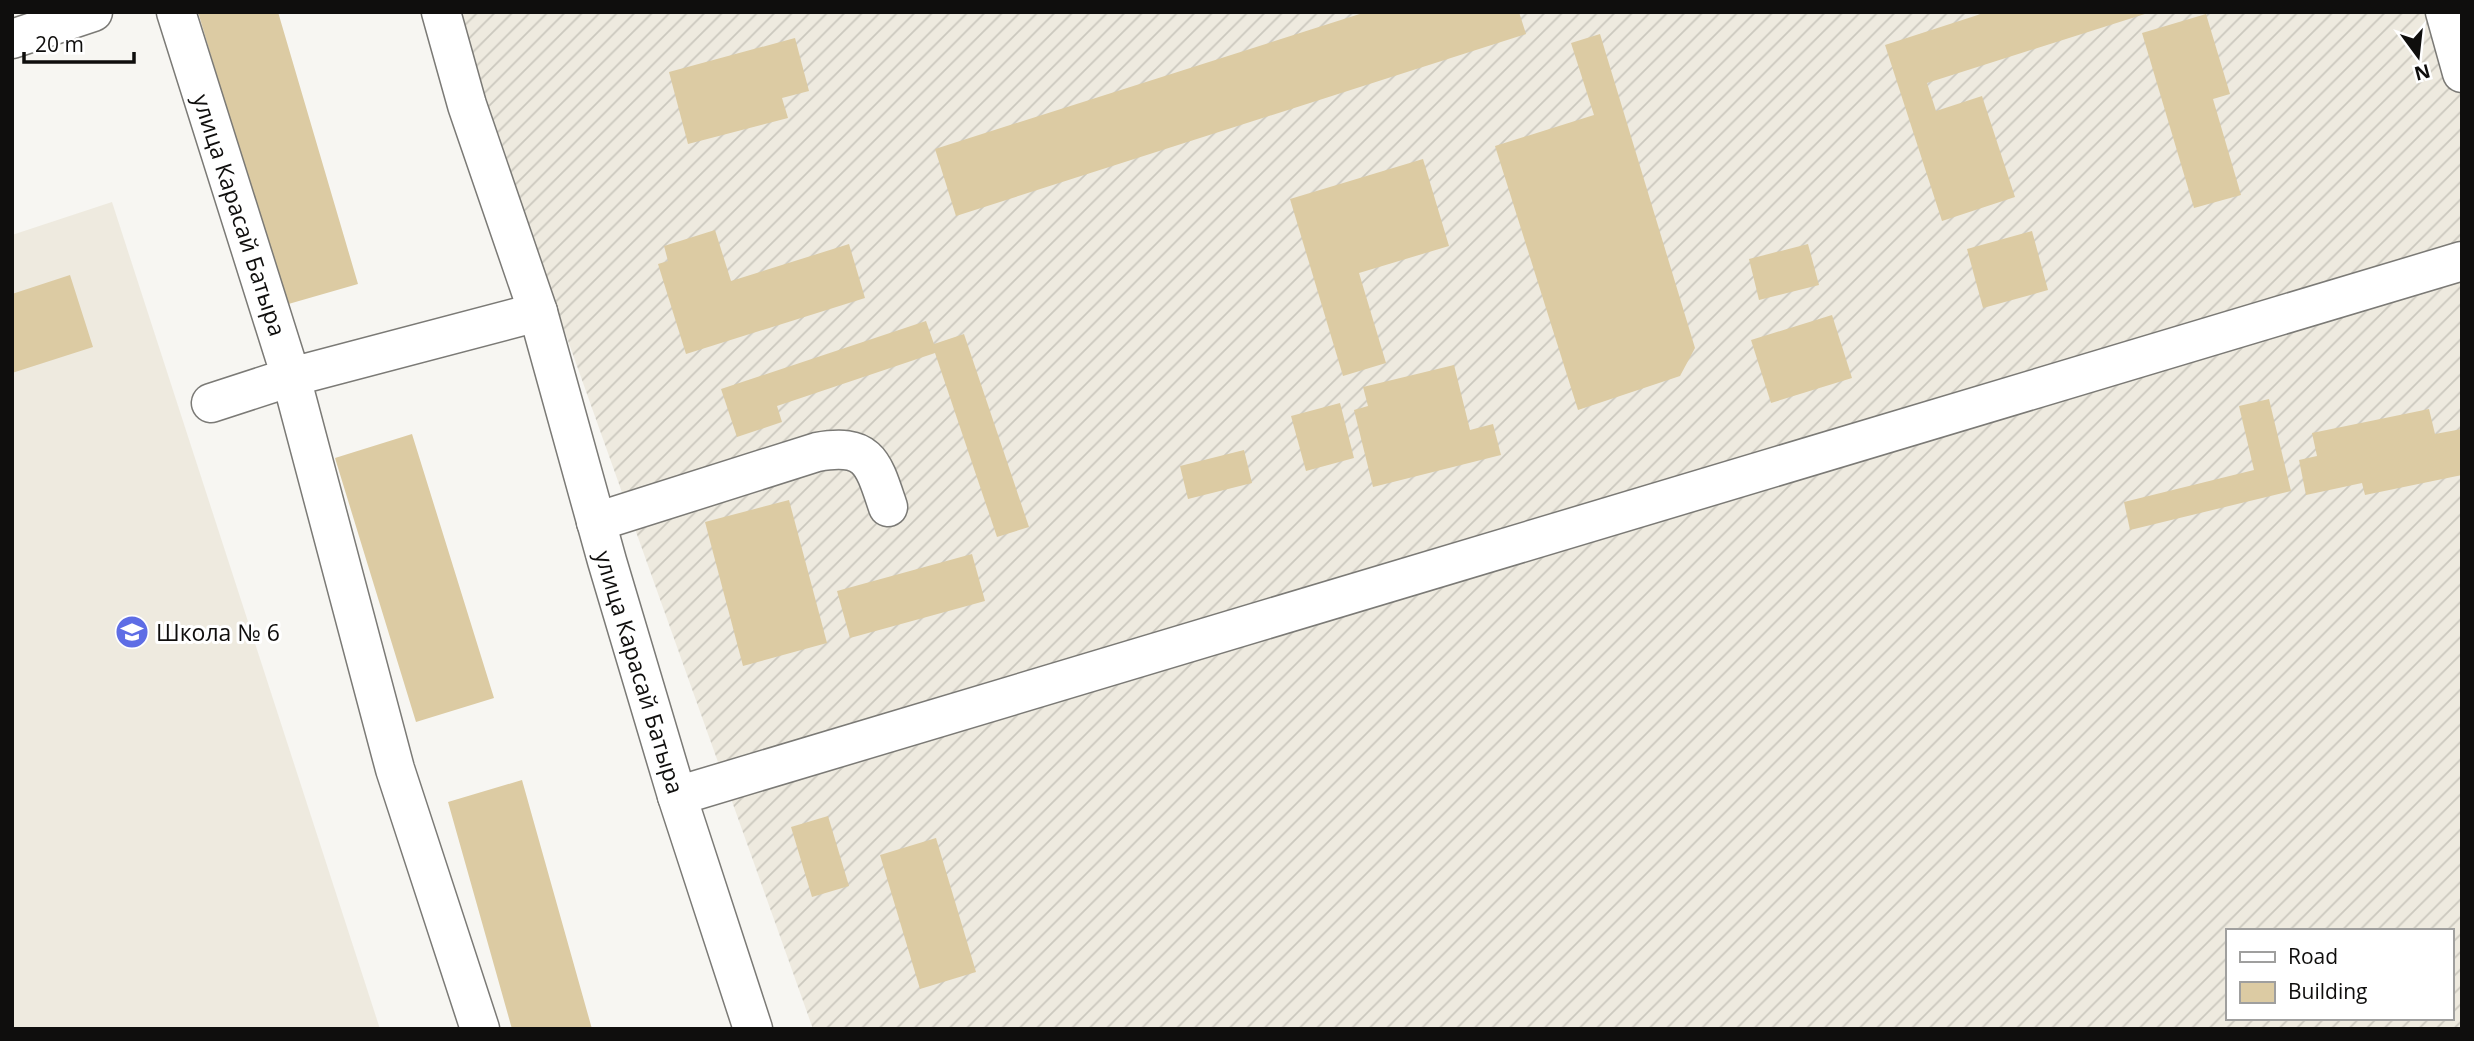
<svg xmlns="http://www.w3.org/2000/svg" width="2474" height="1041" font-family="'Open Sans',sans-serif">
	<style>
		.built { fill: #eeeadf }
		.industrial { fill: url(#industrial-furrows); fill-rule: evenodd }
		.building { fill: #dccba3 }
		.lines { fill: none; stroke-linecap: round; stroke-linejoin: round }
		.minor-casing { stroke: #7b7a76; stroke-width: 41 }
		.major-casing { stroke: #7b7a76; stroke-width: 41 }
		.minor { stroke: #fff; stroke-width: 38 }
		.major { stroke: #fff; stroke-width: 38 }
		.labels { text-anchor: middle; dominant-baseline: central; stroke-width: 6; stroke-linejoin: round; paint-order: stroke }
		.street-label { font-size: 23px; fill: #0f0e0d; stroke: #fff }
		.poi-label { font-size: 23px; fill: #0f0e0d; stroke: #fff; text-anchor: start }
	</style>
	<defs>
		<pattern id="industrial-furrows" width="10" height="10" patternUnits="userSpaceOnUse" patternTransform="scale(1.75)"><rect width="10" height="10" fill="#eeeadf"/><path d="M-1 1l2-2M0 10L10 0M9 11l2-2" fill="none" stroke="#cbc8be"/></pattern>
	</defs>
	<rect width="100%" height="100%" fill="#f7f6f2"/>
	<!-- built -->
	<path class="built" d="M 112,202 L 380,1029 L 12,1029 L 12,235 Z"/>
	<!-- industrial -->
	<path class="industrial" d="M 451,12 L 2462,12 L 2462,1029 L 813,1029 ZM 2227,931 L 2451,931 L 2451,1018 L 2227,1018 Z"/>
	<!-- building -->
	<path class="building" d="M 198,12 L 278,12 L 358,284 L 285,305 Z
		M 1366,12 L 1519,12 L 1526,34 L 956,216 L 935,149 Z
		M 1987,12 L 2148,13 L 1927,83 L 1936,111 L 1982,96 L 2015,197 L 1942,221 L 1885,45 Z
		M 2206,14 L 2230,94 L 2213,99 L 2241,195 L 2194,208 L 2142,33 Z
		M 1600,34 L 1695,348 L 1680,376 L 1578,410 L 1495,146 L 1594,115 L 1571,43 Z
		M 795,38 L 809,91 L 782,98 L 788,118 L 688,144 L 669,72 Z
		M 1423,159 L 1449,246 L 1359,273 L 1386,363 L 1343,376 L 1290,199 Z
		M 715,230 L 731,281 L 849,244 L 865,298 L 686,354 L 658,264 L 668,261 L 664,246 Z
		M 2032,231 L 2048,290 L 1983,308 L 1967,249 Z
		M 1808,244 L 1819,285 L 1759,300 L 1749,259 Z
		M 70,275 L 93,347 L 12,373 L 12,294 Z
		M 1832,315 L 1852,378 L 1771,403 L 1751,340 Z
		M 926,321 L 934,344 L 964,334 L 1029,527 L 997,537 L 935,353 L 777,406 L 782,422 L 737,437 L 721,389 Z
		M 1454,365 L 1470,430 L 1493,424 L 1501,455 L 1373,487 L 1354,410 L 1368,406 L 1363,387 Z
		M 2269,399 L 2291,491 L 2130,530 L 2124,502 L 2254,470 L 2239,406 Z
		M 1340,403 L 1354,458 L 1306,471 L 1291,416 Z
		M 2429,409 L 2435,434 L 2462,429 L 2462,475 L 2365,495 L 2362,483 L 2306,495 L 2299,460 L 2317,456 L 2312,433 Z
		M 412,434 L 494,698 L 416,722 L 335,458 Z
		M 1244,450 L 1252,483 L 1188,499 L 1180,466 Z
		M 789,500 L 827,643 L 743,666 L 705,522 Z
		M 972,554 L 985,601 L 850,638 L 837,591 Z
		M 522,780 L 592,1029 L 512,1029 L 448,802 Z
		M 828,816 L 849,886 L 812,897 L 791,827 Z
		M 936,838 L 976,972 L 920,989 L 880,855 Z"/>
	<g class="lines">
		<defs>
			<path id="minor" d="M 176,12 L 291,377 L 395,769 L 480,1029
				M 2445,12 L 2462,73
				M 12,39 L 93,12
				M 211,403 L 291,377 L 538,312
				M 596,522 L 817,452 C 869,443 873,462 888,507
				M 677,796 L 2462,261"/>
			<path id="major" d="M 441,12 L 467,105 L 538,312 L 607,561 L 677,796 L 753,1029"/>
		</defs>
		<!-- minor casing -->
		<use href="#minor" class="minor-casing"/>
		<!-- major casing -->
		<use href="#major" class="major-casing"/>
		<!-- minor -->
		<use href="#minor" class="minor"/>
		<!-- major -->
		<use href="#major" class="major"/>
	</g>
	<!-- icons -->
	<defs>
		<symbol id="school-disc" viewBox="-11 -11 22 22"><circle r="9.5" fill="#5e6de5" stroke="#fff"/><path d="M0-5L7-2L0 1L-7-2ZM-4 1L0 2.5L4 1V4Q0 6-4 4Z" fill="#fff"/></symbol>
	</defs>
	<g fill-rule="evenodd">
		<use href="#school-disc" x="113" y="613" width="38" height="38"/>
	</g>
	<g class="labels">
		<!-- street labels -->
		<g class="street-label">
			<text transform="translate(240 215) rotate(72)">улица Карасай Батыра</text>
			<text transform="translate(640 672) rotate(73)">улица Карасай Батыра</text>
		</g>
		<!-- poi labels -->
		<g class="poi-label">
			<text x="156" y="632">Школа № 6</text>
		</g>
	</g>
	<!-- border -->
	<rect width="2474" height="1041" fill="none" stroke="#0f0e0d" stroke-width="28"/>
	<!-- legend -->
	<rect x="2226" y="929" width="228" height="91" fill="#ffffff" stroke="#9f9f9e" stroke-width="2"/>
	<rect x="2240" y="952" width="35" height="10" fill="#ffffff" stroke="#9f9f9e" stroke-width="2"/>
	<text x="2288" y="964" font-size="21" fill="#0f0e0d">Road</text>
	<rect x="2240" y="982" width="35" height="21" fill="#dccba3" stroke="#9f9f9e" stroke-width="2"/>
	<text x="2288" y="999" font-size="21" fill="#0f0e0d">Building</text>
	<!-- north arrow -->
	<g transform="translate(2418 56) rotate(165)" stroke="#ffffff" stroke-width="5" paint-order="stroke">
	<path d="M0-5L12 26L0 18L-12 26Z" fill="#0f0e0d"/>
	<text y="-10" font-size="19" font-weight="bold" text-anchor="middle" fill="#0f0e0d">N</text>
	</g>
	<!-- scale -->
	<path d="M24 52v10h110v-10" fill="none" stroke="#0f0e0d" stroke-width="3.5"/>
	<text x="35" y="52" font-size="21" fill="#0f0e0d" stroke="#ffffff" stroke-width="5" paint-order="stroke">20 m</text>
</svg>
